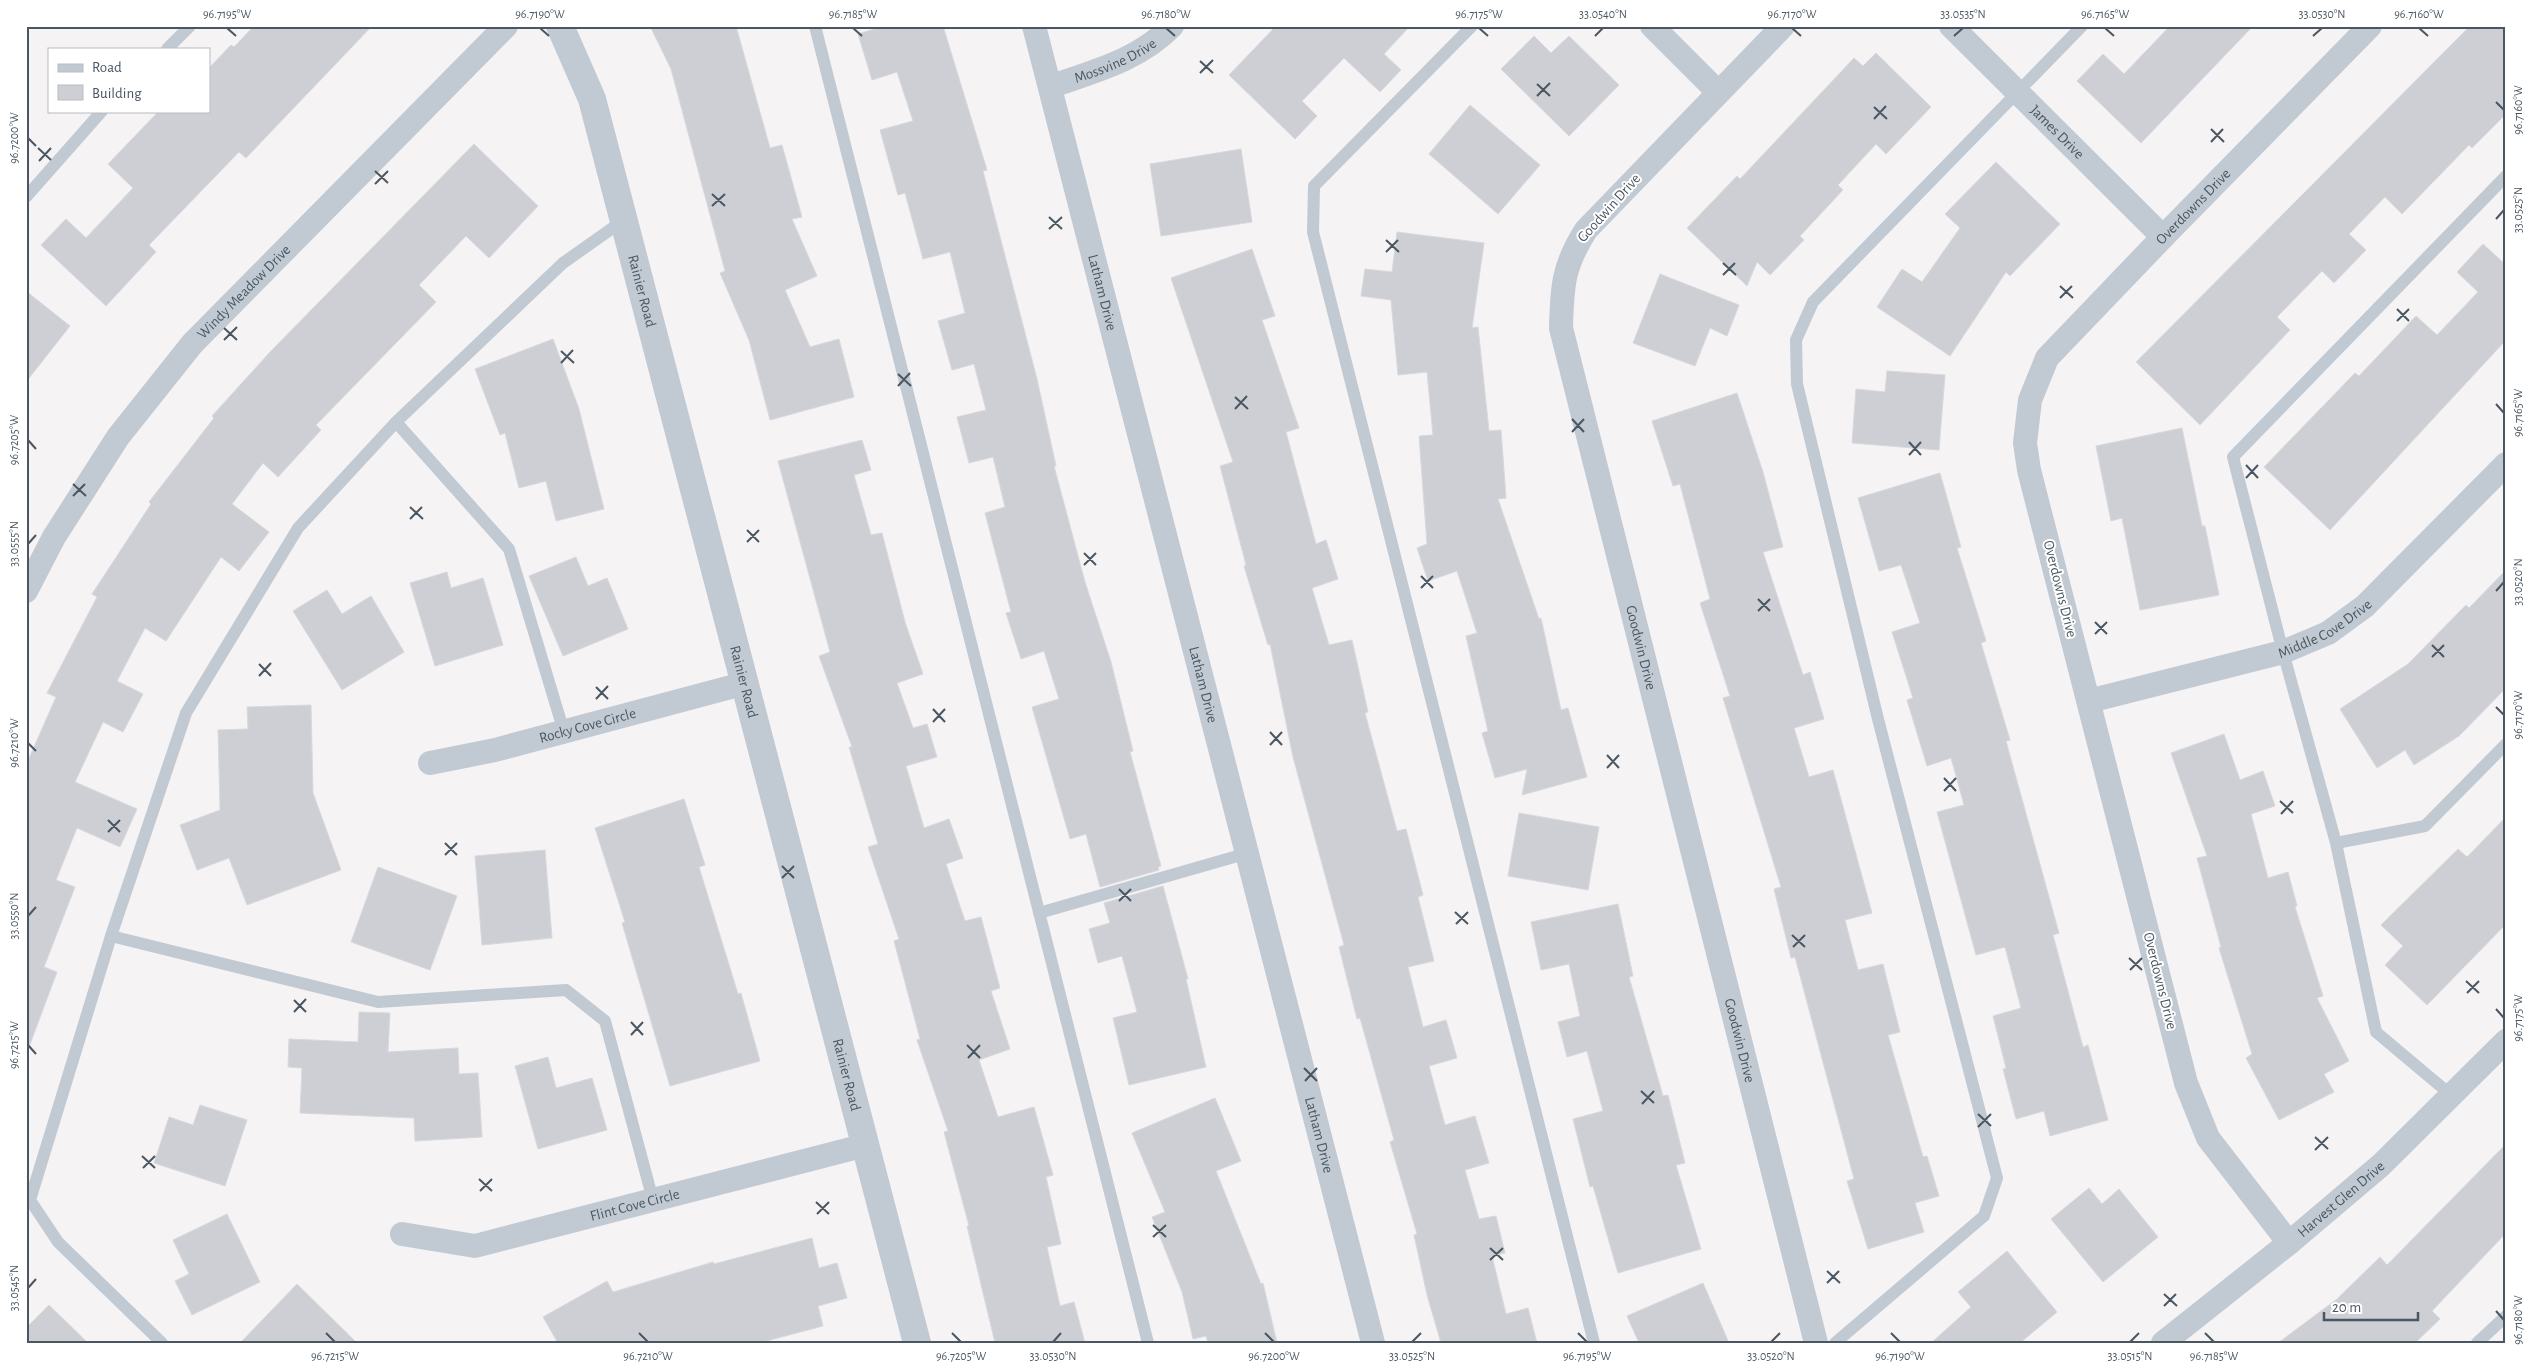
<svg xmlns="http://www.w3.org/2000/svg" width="2532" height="1369" font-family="'Alegreya Sans',sans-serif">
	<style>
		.building { fill: #cdcfd5; stroke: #d7d9de }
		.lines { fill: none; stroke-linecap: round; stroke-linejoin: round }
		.service { stroke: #c1cad2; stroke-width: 12 }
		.minor { stroke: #c1cad2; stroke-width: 24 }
		.tertiary { stroke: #c1cad2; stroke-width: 28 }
		.ticks { fill: none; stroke: #4a5661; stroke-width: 2 }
		.labels { text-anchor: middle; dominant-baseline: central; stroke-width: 4; stroke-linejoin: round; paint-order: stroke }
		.street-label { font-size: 15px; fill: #4a5661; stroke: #fff }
		.neatline { fill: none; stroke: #4a5661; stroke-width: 2 }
		.ticks-label { font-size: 12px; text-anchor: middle; fill: #4a5661 }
	</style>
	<rect width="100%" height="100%" fill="#f5f3f3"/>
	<!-- building -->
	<path class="building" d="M 254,26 L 372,26 L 246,158 L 239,152 L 149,245 L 156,252 L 106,306 L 41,245 L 66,219 L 86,238 L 133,188 L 108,164 L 159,111 L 209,111 L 209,68 L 231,45 L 234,47 Z
		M 650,26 L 736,26 L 770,148 L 782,145 L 802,217 L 792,219 L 817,276 L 785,290 L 810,347 L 839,339 L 854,397 L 770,420 L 749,340 L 720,273 L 725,271 L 671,69 Z
		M 884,26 L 943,26 L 987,170 L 983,171 L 1037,379 L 1056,466 L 1054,466 L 1085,582 L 1111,662 L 1133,751 L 1130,752 L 1161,866 L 1158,867 L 1159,870 L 1100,887 L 1086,834 L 1070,839 L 1032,707 L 1059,699 L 1044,651 L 1021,659 L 1006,613 L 1011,612 L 985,513 L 1005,507 L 993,457 L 969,463 L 957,417 L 986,410 L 974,364 L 952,370 L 938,321 L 965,313 L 950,252 L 923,259 L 905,193 L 898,195 L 880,130 L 913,121 L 897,72 L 872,80 L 858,34 Z
		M 1276,26 L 1410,26 L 1384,54 L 1401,70 L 1380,92 L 1344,58 L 1302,101 L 1317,116 L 1295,139 L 1229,75 Z
		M 2170,26 L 2253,26 L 2141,143 L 2077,81 L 2103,54 L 2124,74 Z
		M 2470,26 L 2506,26 L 2506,114 L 2472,148 L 2469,145 L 2402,214 L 2385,197 L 2349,234 L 2366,250 L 2334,283 L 2322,271 L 2277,317 L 2290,330 L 2200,425 L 2136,362 Z
		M 1534,36 L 1551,53 L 1569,36 L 1619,85 L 1569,136 L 1501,69 Z
		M 1876,53 L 1931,107 L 1886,154 L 1876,144 L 1838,185 L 1843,190 L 1800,236 L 1804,240 L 1770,275 L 1757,262 L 1747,286 L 1687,228 L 1737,176 L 1740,179 L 1854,58 L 1863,66 Z
		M 1470,105 L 1540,165 L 1498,214 L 1429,154 Z
		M 474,144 L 538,206 L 489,258 L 466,236 L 419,285 L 436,302 L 316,425 L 321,430 L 278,477 L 263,463 L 232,504 L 269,532 L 239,571 L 221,557 L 166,641 L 145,628 L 117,681 L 143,694 L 123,732 L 103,722 L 75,782 L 137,809 L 120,847 L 77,828 L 56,880 L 75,887 L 44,967 L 57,972 L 29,1047 L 26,1047 L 26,765 L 56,697 L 47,693 L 97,597 L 92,594 L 151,504 L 149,502 L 214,418 L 212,416 L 270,352 Z
		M 1241,149 L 1252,222 L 1161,236 L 1150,164 Z
		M 1996,162 L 2060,224 L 2010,276 L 2006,272 L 1950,356 L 1877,307 L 1902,269 L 1922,282 L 1960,228 L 1945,214 Z
		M 1397,232 L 1484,243 L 1472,328 L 1478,327 L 1489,431 L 1501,430 L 1506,498 L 1498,499 L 1539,619 L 1541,618 L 1561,710 L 1568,708 L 1587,777 L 1522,795 L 1527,769 L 1495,778 L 1482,733 L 1488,731 L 1466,636 L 1477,633 L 1457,571 L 1428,581 L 1417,548 L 1427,544 L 1419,436 L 1433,435 L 1427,372 L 1398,375 L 1391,300 L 1361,296 L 1365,269 L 1392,272 Z
		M 2483,244 L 2506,265 L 2506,340 L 2330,530 L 2264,467 L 2355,373 L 2359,376 L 2416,316 L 2437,335 L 2478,292 L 2457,272 Z
		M 1252,249 L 1275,316 L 1262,320 L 1299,428 L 1286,432 L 1316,544 L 1326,540 L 1338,579 L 1312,588 L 1329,645 L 1352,640 L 1368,712 L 1365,713 L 1397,831 L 1406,829 L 1423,895 L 1418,897 L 1434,961 L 1408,967 L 1423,1027 L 1446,1020 L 1457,1058 L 1429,1066 L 1445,1125 L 1475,1116 L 1489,1163 L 1465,1170 L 1479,1219 L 1496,1216 L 1505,1253 L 1492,1256 L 1506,1314 L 1528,1308 L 1537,1343 L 1441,1343 L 1427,1295 L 1414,1235 L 1417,1234 L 1390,1142 L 1394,1140 L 1360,1018 L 1357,1019 L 1339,947 L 1344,945 L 1293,757 L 1270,644 L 1268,645 L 1244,566 L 1246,565 L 1220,466 L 1233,462 L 1171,278 Z
		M 1660,274 L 1739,305 L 1727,336 L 1710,328 L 1695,366 L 1633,343 Z
		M 26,291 L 70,326 L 26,382 Z
		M 553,339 L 579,409 L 604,509 L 556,521 L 546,481 L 519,488 L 505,433 L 500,435 L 475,369 Z
		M 1887,371 L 1945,375 L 1939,450 L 1852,443 L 1856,389 L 1885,392 Z
		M 1737,393 L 1763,472 L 1783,547 L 1763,552 L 1803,675 L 1810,672 L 1824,719 L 1794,728 L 1809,777 L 1833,770 L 1872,913 L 1845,920 L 1858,970 L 1883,964 L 1900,1032 L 1888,1035 L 1923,1157 L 1927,1156 L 1939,1196 L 1915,1203 L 1924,1232 L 1868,1249 L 1847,1181 L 1854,1179 L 1795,957 L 1791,958 L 1774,889 L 1781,887 L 1723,698 L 1730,696 L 1700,603 L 1710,599 L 1680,484 L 1673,486 L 1652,421 Z
		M 2182,428 L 2202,526 L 2205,526 L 2219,595 L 2140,610 L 2122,518 L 2111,521 L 2096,446 Z
		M 862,440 L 871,470 L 854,475 L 871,535 L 882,533 L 905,622 L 923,674 L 897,683 L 913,728 L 927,724 L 937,757 L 906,766 L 924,828 L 949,819 L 963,858 L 946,864 L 965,921 L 981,917 L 1000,988 L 991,991 L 1010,1049 L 979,1060 L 998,1117 L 1034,1107 L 1053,1175 L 1046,1177 L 1061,1244 L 1047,1247 L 1060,1306 L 1074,1302 L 1085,1343 L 995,1343 L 967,1226 L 969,1226 L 944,1132 L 948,1131 L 917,1040 L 920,1039 L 894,941 L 899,939 L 868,847 L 878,844 L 849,747 L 852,747 L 819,656 L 830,652 L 778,461 Z
		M 1940,473 L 1961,547 L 1957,548 L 1986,641 L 1981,643 L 2010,740 L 2006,741 L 2059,933 L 2053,935 L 2083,1047 L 2088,1045 L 2108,1120 L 2050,1136 L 2044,1111 L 2016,1119 L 2003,1069 L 2006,1068 L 1993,1016 L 2021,1008 L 2005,947 L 1976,955 L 1937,812 L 1964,805 L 1951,758 L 1927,766 L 1907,700 L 1913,698 L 1892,632 L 1920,623 L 1901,565 L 1879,571 L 1858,498 Z
		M 576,557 L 588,586 L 607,578 L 628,629 L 563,656 L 529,576 Z
		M 2506,570 L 2506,688 L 2459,736 L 2414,765 L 2405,750 L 2377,768 L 2340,709 L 2408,664 L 2466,605 L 2469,608 Z
		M 447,572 L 451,588 L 483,578 L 503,645 L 435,666 L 410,583 Z
		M 327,590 L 342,614 L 371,596 L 404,652 L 342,690 L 293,611 Z
		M 311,705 L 313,793 L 341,870 L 247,905 L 229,858 L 197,870 L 180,825 L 220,810 L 218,730 L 248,729 L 247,707 Z
		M 2224,734 L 2240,780 L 2263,771 L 2275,806 L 2251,814 L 2268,878 L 2288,872 L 2297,906 L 2295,907 L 2323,996 L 2317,998 L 2349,1061 L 2324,1074 L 2334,1092 L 2279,1120 L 2246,1058 L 2252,1054 L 2219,948 L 2221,947 L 2197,858 L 2207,856 L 2171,753 Z
		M 684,799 L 705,865 L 699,867 L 738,994 L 741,993 L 760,1061 L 670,1086 L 622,923 L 625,922 L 595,828 Z
		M 1519,813 L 1599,827 L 1588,890 L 1508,876 Z
		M 2506,817 L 2506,924 L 2427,1005 L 2385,965 L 2403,946 L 2381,925 L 2458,849 L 2467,857 Z
		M 545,850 L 552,938 L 482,945 L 475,856 Z
		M 378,867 L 457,896 L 430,970 L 351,942 Z
		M 1163,886 L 1188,979 L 1186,979 L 1206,1067 L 1129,1085 L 1113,1018 L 1137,1012 L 1122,956 L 1098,963 L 1089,929 L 1110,923 L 1104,903 Z
		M 1618,904 L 1633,976 L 1629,977 L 1663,1096 L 1668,1095 L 1685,1163 L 1676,1165 L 1701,1249 L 1618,1273 L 1593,1186 L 1590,1187 L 1573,1119 L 1603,1111 L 1587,1051 L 1567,1057 L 1558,1022 L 1580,1016 L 1569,964 L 1541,970 L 1531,922 Z
		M 359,1012 L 390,1013 L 388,1052 L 458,1048 L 459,1074 L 478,1073 L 482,1137 L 415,1141 L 414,1118 L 300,1113 L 302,1068 L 288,1067 L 289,1039 L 358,1042 Z
		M 548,1057 L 556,1088 L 592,1078 L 607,1130 L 538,1149 L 515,1066 Z
		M 1215,1098 L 1241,1161 L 1216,1171 L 1261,1284 L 1263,1283 L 1277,1343 L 1208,1343 L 1206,1336 L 1193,1339 L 1182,1292 L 1152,1217 L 1165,1212 L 1132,1133 Z
		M 200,1105 L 247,1120 L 225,1186 L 154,1163 L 169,1117 L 193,1125 Z
		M 2506,1144 L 2506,1233 L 2432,1311 L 2440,1319 L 2415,1343 L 2278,1343 L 2337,1299 L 2380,1257 L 2387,1265 Z
		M 2089,1188 L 2102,1204 L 2119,1189 L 2158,1237 L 2103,1282 L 2051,1219 Z
		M 227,1214 L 260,1282 L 192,1315 L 175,1281 L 189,1274 L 173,1240 Z
		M 812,1238 L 819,1268 L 837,1263 L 847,1298 L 818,1306 L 823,1326 L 759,1343 L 558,1343 L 543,1317 L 607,1281 L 613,1292 L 713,1262 L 714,1264 Z
		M 2007,1251 L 2057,1312 L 2020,1343 L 1931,1343 L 1971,1307 L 1958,1292 Z
		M 1703,1283 L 1729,1343 L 1639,1343 L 1627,1316 Z
		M 297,1284 L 357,1343 L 240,1343 Z
		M 49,1305 L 88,1343 L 26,1343 L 26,1328 Z"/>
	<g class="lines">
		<!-- service -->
		<path class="service" d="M 815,26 L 1148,1343
			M 1472,26 L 1314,186 L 1313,232 L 1594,1343
			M 167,49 L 190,26
			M 26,197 L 102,111
			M 396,422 L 509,549 L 564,732
			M 2336,843 L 2425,826 L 2506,744
			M 1039,913 L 1248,853
			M 111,936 L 378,1002 L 566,990 L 605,1021 L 653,1200
			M 2451,1095 L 2376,1032 L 2336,843 L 2283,652 L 2233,457 L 2506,176
			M 162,1343 L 58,1242 L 30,1200 L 111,936 L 186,713 L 298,528 L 396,422 L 563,263 L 624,220
			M 1835,1343 L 1984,1216 L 1997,1178 L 1878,719 L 1797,384 L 1796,340 L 1813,302 L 2082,26
			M 2477,1343 L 2506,1316"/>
		<!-- minor -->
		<g class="minor">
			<path id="s1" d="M 1034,26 L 1373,1343"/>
			<path d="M 1652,26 L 1718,92"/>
			<path id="s2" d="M 1783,26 L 1586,230 C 1563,266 1562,286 1561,328 L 1816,1343"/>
			<path id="s3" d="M 1951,26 L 2163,237"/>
			<path id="s4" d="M 1052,86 C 1095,71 1139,60 1172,26"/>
			<path id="s5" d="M 26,591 L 54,537 L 118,437 L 192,344 L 506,26"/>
			<path id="s6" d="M 2089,701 L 2283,652 L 2328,633 L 2365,606 L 2506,464"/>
			<path id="s7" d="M 430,763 L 495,750 L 746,683"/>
			<path id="s8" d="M 402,1234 L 475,1246 L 866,1145"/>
			<path id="s9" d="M 2289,1243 L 2208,1138 L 2186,1083 L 2029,470 L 2025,443 L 2030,400 L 2047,358 L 2163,237 L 2370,26"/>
			<path id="s10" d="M 2163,1343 L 2289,1243 L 2381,1165 L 2506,1041"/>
		</g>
		<!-- tertiary -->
		<path class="tertiary" id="s11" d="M 560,26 L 592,99 L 917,1343"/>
	</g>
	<!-- ticks -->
	<path class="ticks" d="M 227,28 L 236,36M 540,28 L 549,36M 853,28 L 862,36M 1166,28 L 1175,36M 1479,28 L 1488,36M 1792,28 L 1801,36M 2105,28 L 2114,36M 2419,28 L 2428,36M 1595,36 L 1603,28M 1954,36 L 1963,28M 2313,36 L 2322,28M 1200,61 L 1213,73M 1200,73 L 1213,60M 1537,84 L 1550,96M 1537,96 L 1550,83M 2496,102 L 2504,110M 1874,107 L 1887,119M 1874,119 L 1886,106M 2211,129 L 2224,142M 28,138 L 36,146M 2211,142 L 2223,129M 38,148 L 51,160M 39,161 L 51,148M 375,171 L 388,183M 375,184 L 388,171M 712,194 L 725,206M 712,206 L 725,194M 1049,217 L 1062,229M 2496,219 L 2504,210M 1049,229 L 1062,217M 1386,240 L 1399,252M 1386,252 L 1398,240M 1723,263 L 1736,275M 1723,275 L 1735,263M 2060,286 L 2073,298M 2060,298 L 2072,286M 2397,309 L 2409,321M 2397,321 L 2409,309M 224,328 L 237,340M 224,340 L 237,327M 561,351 L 574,363M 561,363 L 573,350M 898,374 L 911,386M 898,386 L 910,373M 1235,397 L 1248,409M 2496,404 L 2504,413M 1235,409 L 1247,396M 1572,419 L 1584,432M 1572,432 L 1584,419M 28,440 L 36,449M 1909,442 L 1921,455M 1909,455 L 1921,442M 2246,465 L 2258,478M 2246,478 L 2258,465M 73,484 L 86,496M 73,496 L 85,484M 410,507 L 423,519M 410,519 L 422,507M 747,530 L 759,542M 747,542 L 759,530M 28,544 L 36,535M 1084,553 L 1096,565M 1084,565 L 1096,553M 1421,576 L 1433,588M 1421,588 L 1433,576M 2496,591 L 2504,582M 1758,599 L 1770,611M 1758,611 L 1770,599M 2095,622 L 2107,634M 2095,634 L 2107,622M 2432,645 L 2444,657M 2432,657 L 2444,645M 259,664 L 271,676M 259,676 L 271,663M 596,687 L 608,699M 596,699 L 608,686M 2496,707 L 2504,715M 933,709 L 945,722M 933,722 L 945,709M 1270,732 L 1282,745M 28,743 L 36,751M 1270,745 L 1282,732M 1607,755 L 1619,768M 1607,768 L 1619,755M 1944,778 L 1956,791M 1944,791 L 1956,778M 2280,801 L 2293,813M 2281,814 L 2293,801M 108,820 L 120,832M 108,832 L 120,820M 445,843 L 457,855M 445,855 L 457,843M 782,866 L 794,878M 782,878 L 794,866M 1119,889 L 1131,901M 1119,901 L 1131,889M 1455,912 L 1468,924M 28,916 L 36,907M 1456,924 L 1468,912M 1792,935 L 1805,947M 1793,947 L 1805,935M 2129,958 L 2142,970M 2130,970 L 2142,958M 2466,981 L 2479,993M 2467,993 L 2479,981M 294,1000 L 306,1012M 2496,1009 L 2504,1018M 294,1012 L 306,999M 631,1022 L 643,1035M 631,1035 L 643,1022M 28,1045 L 36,1054M 967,1045 L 980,1058M 968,1058 L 980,1045M 1304,1068 L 1317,1081M 1305,1081 L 1317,1068M 1641,1091 L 1654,1103M 1642,1104 L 1654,1091M 1978,1114 L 1991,1126M 1978,1127 L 1991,1114M 2315,1137 L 2328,1149M 2315,1150 L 2328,1137M 142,1156 L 155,1168M 143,1168 L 155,1156M 479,1179 L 492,1191M 480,1191 L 492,1179M 816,1202 L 829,1214M 817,1214 L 829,1202M 1153,1225 L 1166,1237M 1153,1237 L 1166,1225M 1490,1248 L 1503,1260M 1490,1260 L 1503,1248M 1827,1271 L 1840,1283M 1827,1283 L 1839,1271M 28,1288 L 36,1279M 2164,1294 L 2177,1306M 2164,1306 L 2176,1294M 2496,1311 L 2504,1320M 326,1333 L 335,1342M 639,1333 L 648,1342M 952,1333 L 961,1342M 1265,1333 L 1274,1342M 1578,1333 L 1587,1342M 1891,1333 L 1900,1342M 2205,1333 L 2214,1342M 1053,1342 L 1061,1333M 1412,1342 L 1421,1333M 1771,1342 L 1780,1333M 2130,1342 L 2139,1333"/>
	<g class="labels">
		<!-- street labels -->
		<g class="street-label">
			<text stroke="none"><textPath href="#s4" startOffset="68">Mossvine Drive</textPath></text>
			<text stroke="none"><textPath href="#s3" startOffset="150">James Drive</textPath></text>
			<text stroke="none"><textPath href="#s9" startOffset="1151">Overdowns Drive</textPath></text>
			<text transform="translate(1609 208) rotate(-48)">Goodwin Drive</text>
			<text stroke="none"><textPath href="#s11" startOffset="278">Rainier Road</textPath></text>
			<text stroke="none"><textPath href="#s5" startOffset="372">Windy Meadow Drive</textPath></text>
			<text stroke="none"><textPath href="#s1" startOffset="275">Latham Drive</textPath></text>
			<text transform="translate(2060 589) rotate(76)">Overdowns Drive</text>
			<text stroke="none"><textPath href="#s6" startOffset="248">Middle Cove Drive</textPath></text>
			<text stroke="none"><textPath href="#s2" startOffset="716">Goodwin Drive</textPath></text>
			<text stroke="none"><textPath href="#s11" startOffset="682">Rainier Road</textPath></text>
			<text stroke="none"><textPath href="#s1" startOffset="680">Latham Drive</textPath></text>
			<text stroke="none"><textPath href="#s7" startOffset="162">Rocky Cove Circle</textPath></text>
			<text transform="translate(2160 981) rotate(76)">Overdowns Drive</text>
			<text stroke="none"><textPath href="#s2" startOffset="1121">Goodwin Drive</textPath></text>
			<text stroke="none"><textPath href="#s11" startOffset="1088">Rainier Road</textPath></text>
			<text stroke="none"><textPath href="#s1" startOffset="1145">Latham Drive</textPath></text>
			<text stroke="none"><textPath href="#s10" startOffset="229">Harvest Glen Drive</textPath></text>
			<text stroke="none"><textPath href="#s8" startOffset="239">Flint Cove Circle</textPath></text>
		</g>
	</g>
	<!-- border -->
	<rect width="2532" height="1369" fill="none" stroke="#ffffff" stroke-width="55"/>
	<!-- legend -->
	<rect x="48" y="48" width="162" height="65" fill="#ffffff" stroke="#b7bbc0"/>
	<rect x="58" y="64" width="25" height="8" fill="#c1cad2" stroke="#b7bbc0"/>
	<text x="92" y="72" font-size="15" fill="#4a5661">Road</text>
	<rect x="58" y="85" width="25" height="15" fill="#cdcfd5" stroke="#b7bbc0"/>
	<text x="92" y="98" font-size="15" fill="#4a5661">Building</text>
	<!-- scale -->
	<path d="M2324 1312v8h94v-8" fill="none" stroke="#4a5661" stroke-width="2.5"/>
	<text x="2332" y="1312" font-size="15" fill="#4a5661" stroke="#ffffff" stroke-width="4" paint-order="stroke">20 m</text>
	<rect x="28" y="28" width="2476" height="1314" class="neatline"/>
	<g class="ticks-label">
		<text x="227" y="18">96.7195°W</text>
		<text x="540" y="18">96.7190°W</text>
		<text x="853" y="18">96.7185°W</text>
		<text x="1166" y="18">96.7180°W</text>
		<text x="1479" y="18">96.7175°W</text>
		<text x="1603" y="18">33.0540°N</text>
		<text x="1792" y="18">96.7170°W</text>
		<text x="1963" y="18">33.0535°N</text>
		<text x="2105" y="18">96.7165°W</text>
		<text x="2322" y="18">33.0530°N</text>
		<text x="2419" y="18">96.7160°W</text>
		<text transform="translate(2518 110) rotate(-90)" y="4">96.7160°W</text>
		<text transform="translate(14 138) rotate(-90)" y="4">96.7200°W</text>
		<text transform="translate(2518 210) rotate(-90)" y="4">33.0525°N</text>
		<text transform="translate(2518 413) rotate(-90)" y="4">96.7165°W</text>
		<text transform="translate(14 440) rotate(-90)" y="4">96.7205°W</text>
		<text transform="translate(14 544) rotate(-90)" y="4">33.0555°N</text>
		<text transform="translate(2518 582) rotate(-90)" y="4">33.0520°N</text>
		<text transform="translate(2518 715) rotate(-90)" y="4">96.7170°W</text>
		<text transform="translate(14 743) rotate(-90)" y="4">96.7210°W</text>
		<text transform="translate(14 916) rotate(-90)" y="4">33.0550°N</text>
		<text transform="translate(2518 1018) rotate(-90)" y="4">96.7175°W</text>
		<text transform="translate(14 1045) rotate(-90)" y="4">96.7215°W</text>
		<text transform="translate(14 1288) rotate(-90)" y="4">33.0545°N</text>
		<text transform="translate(2518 1320) rotate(-90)" y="4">96.7180°W</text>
		<text x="335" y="1360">96.7215°W</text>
		<text x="648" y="1360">96.7210°W</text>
		<text x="961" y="1360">96.7205°W</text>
		<text x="1053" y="1360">33.0530°N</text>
		<text x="1274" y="1360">96.7200°W</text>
		<text x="1412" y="1360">33.0525°N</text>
		<text x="1587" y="1360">96.7195°W</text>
		<text x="1771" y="1360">33.0520°N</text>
		<text x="1900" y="1360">96.7190°W</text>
		<text x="2130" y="1360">33.0515°N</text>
		<text x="2214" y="1360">96.7185°W</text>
	</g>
</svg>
